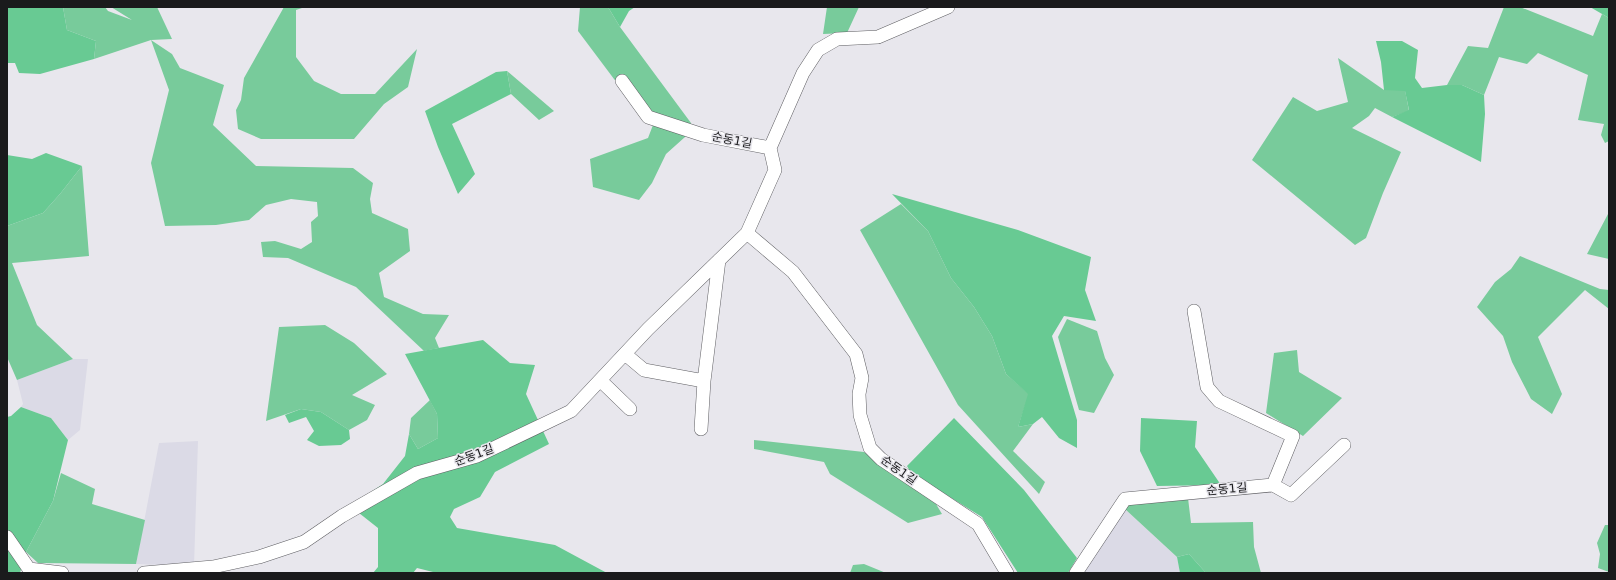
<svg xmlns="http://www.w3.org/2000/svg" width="1616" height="580" font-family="'DejaVu Sans','Noto Sans KR',sans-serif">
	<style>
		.built { fill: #dbdae6 }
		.green { fill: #78cb9b }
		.forest { fill: #68ca93 }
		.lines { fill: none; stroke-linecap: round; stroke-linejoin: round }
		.minor-casing { stroke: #5f5f63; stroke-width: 14 }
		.minor { stroke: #fff; stroke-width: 13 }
		.labels { text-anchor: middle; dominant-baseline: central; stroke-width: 3; stroke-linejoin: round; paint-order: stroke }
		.street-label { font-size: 12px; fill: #1a1a1c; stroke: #e8e7ed }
	</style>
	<rect width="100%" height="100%" fill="#e8e7ed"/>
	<!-- built -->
	<path class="built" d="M 73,359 L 88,359 L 80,430 L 68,440 L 51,418 L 21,407 L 23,404 L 17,380 Z
		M 198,441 L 194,566 L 136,564 L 159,443 Z
		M 1125,509 L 1177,557 L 1180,573 L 1083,573 Z"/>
	<!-- green -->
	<path class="green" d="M 63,7 L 105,7 L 108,11 L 132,20 L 111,7 L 157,7 L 172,39 L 151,40 L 172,54 L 180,68 L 224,85 L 213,125 L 256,166 L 353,168 L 373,183 L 370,199 L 372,213 L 408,229 L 410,251 L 379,273 L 384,297 L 423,314 L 449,315 L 435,338 L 439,348 L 424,351 L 356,287 L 288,258 L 263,257 L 261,242 L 275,241 L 301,249 L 312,242 L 311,222 L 318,216 L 317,202 L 291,199 L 266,205 L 249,220 L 216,225 L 165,226 L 151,163 L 169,90 L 151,40 L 94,59 L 96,41 L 67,30 Z
		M 284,7 L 305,7 L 296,10 L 296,57 L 314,81 L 341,94 L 375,94 L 417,49 L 408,87 L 384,104 L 354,139 L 261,139 L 238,129 L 236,110 L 241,100 L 244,78 Z
		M 580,7 L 608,7 L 620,27 L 691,123 L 685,137 L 666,154 L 652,183 L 639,200 L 593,187 L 590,159 L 648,138 L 653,125 L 614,79 L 578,31 Z
		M 827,7 L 859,7 L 847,33 L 823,34 Z
		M 1504,7 L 1520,7 L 1593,36 L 1602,14 L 1609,18 L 1609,141 L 1605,143 L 1601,135 L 1604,124 L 1578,120 L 1588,75 L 1538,53 L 1527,64 L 1499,57 L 1484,95 L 1462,85 L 1447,85 L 1468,46 L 1488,48 Z
		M 1338,58 L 1384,90 L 1405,90 L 1409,111 L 1392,117 L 1375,108 L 1369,116 L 1352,128 L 1401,152 L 1383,193 L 1366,238 L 1355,245 L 1252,160 L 1293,97 L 1317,111 L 1348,102 Z
		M 507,71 L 554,111 L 539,120 L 511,94 Z
		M 82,166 L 89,256 L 12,263 L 37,325 L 73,359 L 17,380 L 7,357 L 7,226 L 43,213 L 60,194 Z
		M 901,204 L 928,231 L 951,278 L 974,307 L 992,336 L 1006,374 L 1029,394 L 1018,427 L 1033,424 L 1013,451 L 1045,482 L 1039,494 L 958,405 L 860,230 Z
		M 1608,214 L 1609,214 L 1609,259 L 1587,254 Z
		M 1520,256 L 1600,289 L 1609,290 L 1609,309 L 1585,290 L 1538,337 L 1562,394 L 1552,414 L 1531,399 L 1512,362 L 1503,336 L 1477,307 L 1495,282 L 1511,269 Z
		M 1067,319 L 1097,331 L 1105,358 L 1114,375 L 1094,413 L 1079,410 L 1058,337 Z
		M 325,325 L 354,343 L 387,374 L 352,395 L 375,405 L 367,420 L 349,430 L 321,412 L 301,409 L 266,421 L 279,327 Z
		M 1297,350 L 1299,372 L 1342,398 L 1303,436 L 1266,413 L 1274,353 Z
		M 430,400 L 437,414 L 438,438 L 418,449 L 409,434 L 411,418 Z
		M 754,440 L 864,452 L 936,504 L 942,514 L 908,523 L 830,474 L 824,462 L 754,449 Z
		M 61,473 L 95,489 L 92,504 L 145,520 L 136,564 L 38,563 L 26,552 L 53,501 Z
		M 1188,498 L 1191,523 L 1253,522 L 1254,547 L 1261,573 L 1206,573 L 1189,554 L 1177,557 L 1125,509 L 1127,503 Z
		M 1605,525 L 1609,525 L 1609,572 L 1598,568 L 1600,554 L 1597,543 Z
		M 864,564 L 886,573 L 850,573 L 853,565 Z"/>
	<!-- forest -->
	<path class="forest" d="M 7,7 L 63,7 L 67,30 L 96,41 L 94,59 L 40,74 L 19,73 L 15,63 L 7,63 Z
		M 608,7 L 635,7 L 629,11 L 620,27 Z
		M 1590,7 L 1609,7 L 1609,18 Z
		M 1376,41 L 1402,41 L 1418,50 L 1415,78 L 1422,88 L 1447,85 L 1462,85 L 1484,95 L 1485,114 L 1481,162 L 1392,117 L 1409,110 L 1405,91 L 1384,90 L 1381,62 Z
		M 507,71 L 511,94 L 452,124 L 475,174 L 458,194 L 438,147 L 425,111 L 496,72 Z
		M 46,153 L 82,166 L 60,194 L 43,213 L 7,226 L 7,155 L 32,159 Z
		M 892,194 L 1018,230 L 1091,257 L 1085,290 L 1096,321 L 1064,316 L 1052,336 L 1077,420 L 1077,448 L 1059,438 L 1042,417 L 1033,424 L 1018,427 L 1028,394 L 1006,374 L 992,336 L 974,307 L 951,278 L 928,231 Z
		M 483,340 L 510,363 L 535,365 L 526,394 L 549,444 L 495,472 L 480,497 L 454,509 L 450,517 L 457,528 L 555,545 L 607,573 L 437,573 L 417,568 L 413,573 L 373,573 L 378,567 L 378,528 L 359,513 L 353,504 L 383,484 L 405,456 L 409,434 L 418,449 L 438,438 L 437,414 L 405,354 Z
		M 21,407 L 51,418 L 68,440 L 53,501 L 26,552 L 20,573 L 7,573 L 7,417 L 11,416 Z
		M 301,409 L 321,412 L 349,430 L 350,439 L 341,445 L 319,446 L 307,440 L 314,431 L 306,417 L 289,423 L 285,415 Z
		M 954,418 L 1024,490 L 1077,558 L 1068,573 L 1018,573 L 982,517 L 911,473 L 907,466 Z
		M 1141,418 L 1197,421 L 1195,447 L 1221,485 L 1157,486 L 1140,451 Z
		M 1189,554 L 1206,573 L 1180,573 L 1177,557 Z"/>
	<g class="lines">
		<defs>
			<path id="minor" d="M 770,148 L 803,73 L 818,50 L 837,39 L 878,37 L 948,7
				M 747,233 L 793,272 L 856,354 L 862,378 L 859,394 L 860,415 L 870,448 L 881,459 L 978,524 L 1007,573
				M 625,354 L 644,370 L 704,381
				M 600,380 L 630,409
				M 701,429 L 704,381 L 719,260
				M 1273,485 L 1291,495 L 1344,445
				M 7,537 L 29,569 L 62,573
				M 144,573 L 213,567 L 259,557 L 304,542 L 342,516 L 417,473 L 477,456 L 571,411 L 648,329 L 747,233 L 775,170 L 770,148 L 703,135 L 648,117 L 622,81
				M 1076,573 L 1125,499 L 1273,485 L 1293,436 L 1219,401 L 1207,387 L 1194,311"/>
		</defs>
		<!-- minor casing -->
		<use href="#minor" class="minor-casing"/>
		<!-- minor -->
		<use href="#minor" class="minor"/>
	</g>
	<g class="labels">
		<!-- street labels -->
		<g class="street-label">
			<text transform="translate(732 140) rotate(11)">순동1길</text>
			<text transform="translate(474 455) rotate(-20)">순동1길</text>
			<text transform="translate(899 470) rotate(35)">순동1길</text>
			<text transform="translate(1227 489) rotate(-5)">순동1길</text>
		</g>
	</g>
	<!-- border -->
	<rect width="1616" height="580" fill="none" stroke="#1a1a1c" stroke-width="16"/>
</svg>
